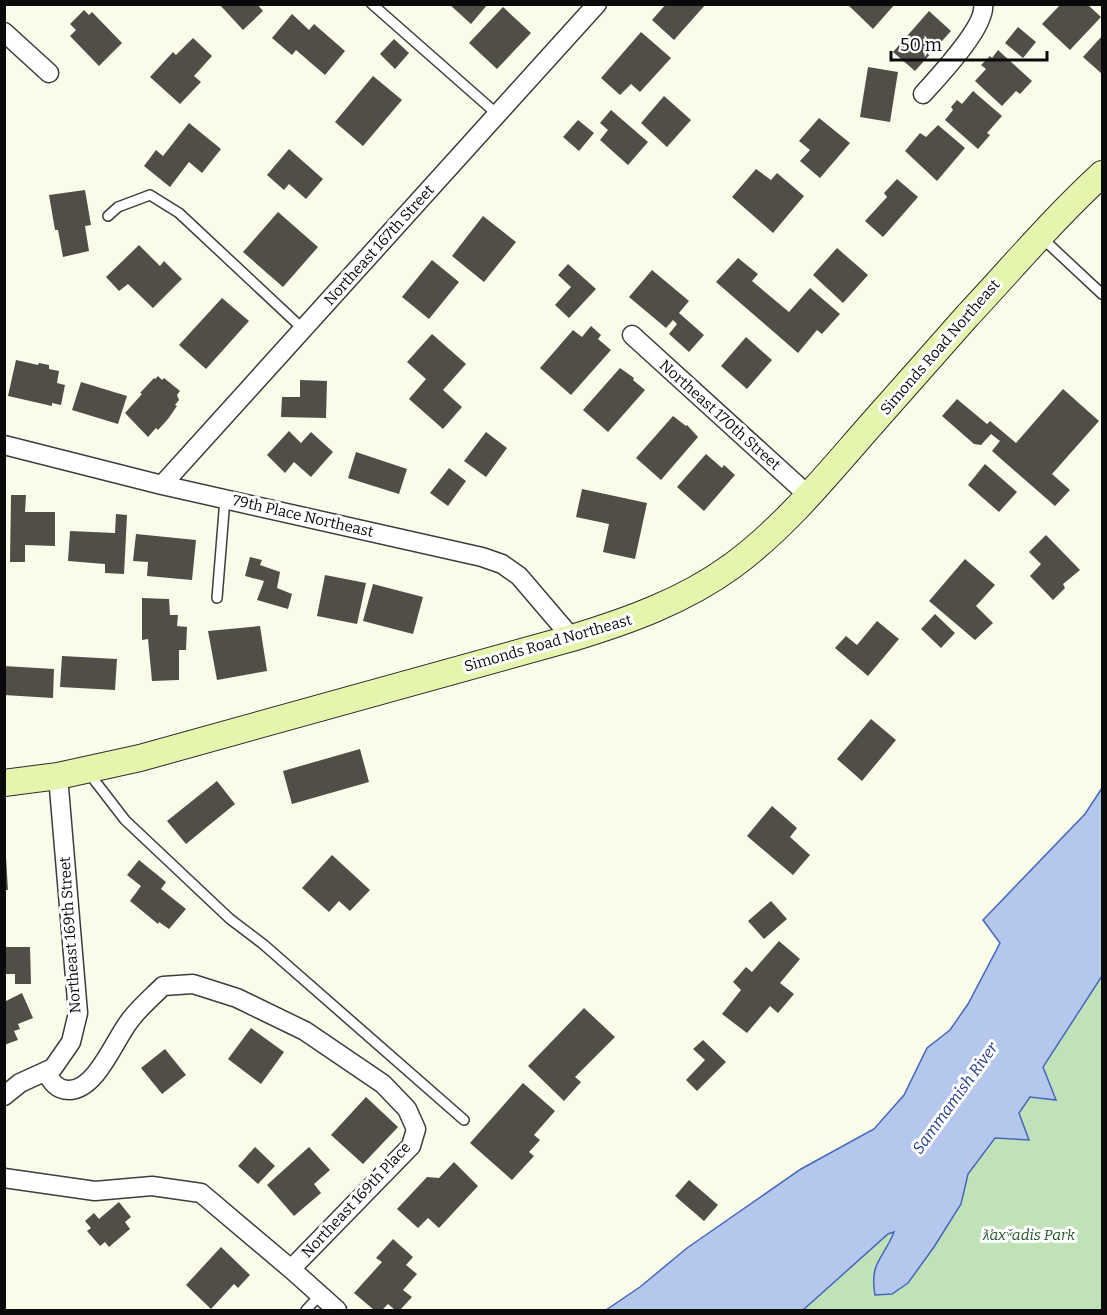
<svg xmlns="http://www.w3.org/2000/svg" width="1107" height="1315" font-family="Bitter,serif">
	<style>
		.green { fill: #c1e2b8 }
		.water { fill: #b5c7ed; stroke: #4567bb; stroke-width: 1.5 }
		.building { fill: #514e48 }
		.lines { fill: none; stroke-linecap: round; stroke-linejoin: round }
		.service-casing { stroke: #3d3d3d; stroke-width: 12 }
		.minor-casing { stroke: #3d3d3d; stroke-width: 21 }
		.secondary-casing { stroke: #2c2c2c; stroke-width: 28 }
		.service { stroke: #fff; stroke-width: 9 }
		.minor { stroke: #fff; stroke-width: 18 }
		.secondary { stroke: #e6f5ad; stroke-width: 26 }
		.labels { text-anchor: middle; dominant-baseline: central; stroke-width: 6; stroke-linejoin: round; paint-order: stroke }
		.street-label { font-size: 15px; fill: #0a0a0a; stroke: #fff }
		.park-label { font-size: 15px; font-style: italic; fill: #245829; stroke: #fff }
		.water-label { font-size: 16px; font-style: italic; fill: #243e8b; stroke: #fff }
	</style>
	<rect width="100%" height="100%" fill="#fafcea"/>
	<!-- green -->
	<path class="green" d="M 1102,976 L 1102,1310 L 803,1310 L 888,1234 L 895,1232 L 879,1260 L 875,1295 L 892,1294 L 908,1283 L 934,1247 L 961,1204 L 968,1174 L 995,1138 L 1029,1140 L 1019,1113 L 1030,1096 L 1055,1100 L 1043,1067 Z"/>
	<!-- water -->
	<path class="water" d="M 1102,788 L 1102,976 L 1043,1067 L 1056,1100 L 1030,1097 L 1019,1113 L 1029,1140 L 995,1138 L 968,1174 L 961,1204 L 934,1247 L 908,1283 L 892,1294 L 875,1295 C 869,1262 884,1258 894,1232 L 888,1234 L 803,1310 L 606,1310 L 640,1287 L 687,1248 L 801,1169 L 874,1129 L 904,1095 L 927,1048 L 950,1030 L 968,1004 L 1000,943 L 983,920 L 1085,814 Z"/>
	<!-- building -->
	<path class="building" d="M 219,4 L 257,4 L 263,11 L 243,30 Z
		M 449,4 L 488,4 L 471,24 Z
		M 666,4 L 706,4 L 674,40 L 652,20 Z
		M 847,4 L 895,4 L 873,29 Z
		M 1061,4 L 1087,4 L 1101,17 L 1070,50 L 1042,24 Z
		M 503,7 L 531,33 L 497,69 L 469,43 Z
		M 84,10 L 89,15 L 92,12 L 122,43 L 99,66 L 70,36 L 76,30 L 70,24 Z
		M 929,11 L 951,31 L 915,71 L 893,52 Z
		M 292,14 L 309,30 L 314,24 L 345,51 L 325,75 L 296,50 L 292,55 L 272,38 Z
		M 1018,27 L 1036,42 L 1023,58 L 1005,43 Z
		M 641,32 L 671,58 L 640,92 L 631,84 L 620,95 L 601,78 Z
		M 1102,36 L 1102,74 L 1083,57 Z
		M 193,38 L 212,56 L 194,76 L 201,82 L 180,104 L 150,77 L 173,52 L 176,55 Z
		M 394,39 L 409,53 L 395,69 L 380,54 Z
		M 998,50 L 1032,81 L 1020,94 L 1016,91 L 1002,106 L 975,81 L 986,69 L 981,65 L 990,56 L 992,58 Z
		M 868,67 L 898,72 L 890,122 L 860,117 Z
		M 373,76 L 402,100 L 363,146 L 335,122 Z
		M 973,91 L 1002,116 L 987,133 L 990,135 L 978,149 L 945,120 L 953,110 L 951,107 L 957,100 L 962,104 Z
		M 664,96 L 691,120 L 667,147 L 641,123 Z
		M 611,110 L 648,142 L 628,165 L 600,140 L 608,130 L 600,123 Z
		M 819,118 L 850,143 L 820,178 L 800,161 L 810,150 L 799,141 Z
		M 578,120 L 594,133 L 579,151 L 563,137 Z
		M 189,123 L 221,149 L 202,173 L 189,162 L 170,187 L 144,166 L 156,150 L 163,156 Z
		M 938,125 L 965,148 L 937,181 L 905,151 L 920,133 L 926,137 Z
		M 289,149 L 323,179 L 306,199 L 289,184 L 284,190 L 267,175 Z
		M 756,169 L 771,180 L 777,173 L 804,196 L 773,233 L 732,197 Z
		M 897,179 L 918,197 L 883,237 L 865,221 L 887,197 L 884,193 Z
		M 85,190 L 91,225 L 85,226 L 89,251 L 63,257 L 58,230 L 55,230 L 49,195 Z
		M 278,212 L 318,247 L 283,287 L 243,252 Z
		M 483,216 L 516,242 L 484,282 L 452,256 Z
		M 139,245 L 160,266 L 164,261 L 182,279 L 153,308 L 128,284 L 119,291 L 106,277 Z
		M 837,248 L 868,275 L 843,303 L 813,275 Z
		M 738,258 L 758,274 L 752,281 L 789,312 L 810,288 L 840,314 L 822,334 L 817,330 L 798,353 L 716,282 Z
		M 432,260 L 459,282 L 429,319 L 402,297 Z
		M 568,264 L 596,289 L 569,318 L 555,305 L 571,287 L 558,275 Z
		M 652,270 L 689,301 L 679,313 L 704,335 L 689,352 L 669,334 L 677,324 L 673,320 L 666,328 L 629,297 Z
		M 222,298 L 249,321 L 206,369 L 179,345 Z
		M 591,326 L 601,335 L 598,339 L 611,350 L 571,395 L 540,368 L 573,330 L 582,337 Z
		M 432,334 L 466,364 L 443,390 L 462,407 L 443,429 L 409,399 L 426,379 L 407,362 Z
		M 746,337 L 772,360 L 747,389 L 721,366 Z
		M 16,360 L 38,365 L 39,363 L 49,365 L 49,369 L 59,371 L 57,383 L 65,385 L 61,405 L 52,403 L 52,406 L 8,396 Z
		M 620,368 L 634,378 L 633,380 L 645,390 L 608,432 L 583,410 Z
		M 158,376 L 162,380 L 164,378 L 180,391 L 177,395 L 179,400 L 175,405 L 177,406 L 168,419 L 158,430 L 156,428 L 148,437 L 125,413 L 142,394 L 140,393 L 154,378 L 155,379 Z
		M 300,380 L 327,381 L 326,418 L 281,417 L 282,397 L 300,397 Z
		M 81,382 L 127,396 L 118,424 L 72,410 Z
		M 1063,389 L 1099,421 L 1052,474 L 1070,490 L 1055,506 L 992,451 L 1000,441 L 991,434 L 981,445 L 974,444 L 942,416 L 957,399 L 987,424 L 990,421 L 1016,443 Z
		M 673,416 L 686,426 L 687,425 L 698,437 L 661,480 L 636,458 Z
		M 289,431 L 301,443 L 311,432 L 333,452 L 311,477 L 294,462 L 285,473 L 267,455 Z
		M 486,432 L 507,448 L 486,477 L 464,461 Z
		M 356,452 L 407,469 L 399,494 L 348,478 Z
		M 706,454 L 722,468 L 724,465 L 735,475 L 704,511 L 677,487 Z
		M 985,464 L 1017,492 L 999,512 L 968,485 Z
		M 449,468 L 466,481 L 448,506 L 430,493 Z
		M 582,489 L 647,503 L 635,559 L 603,552 L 609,524 L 576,517 Z
		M 11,495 L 26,495 L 25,512 L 55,512 L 55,546 L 25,545 L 25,562 L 10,562 Z
		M 116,514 L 127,515 L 124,574 L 105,573 L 105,564 L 68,561 L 70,531 L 115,533 Z
		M 136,534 L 196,540 L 192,580 L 147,576 L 148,562 L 133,561 Z
		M 1046,535 L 1080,570 L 1063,584 L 1065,588 L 1053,600 L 1030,576 L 1041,564 L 1029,552 Z
		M 250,557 L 262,560 L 260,565 L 280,572 L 277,588 L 292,594 L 288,609 L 257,600 L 264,581 L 245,576 Z
		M 965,559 L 995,585 L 976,606 L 993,623 L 975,640 L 929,601 Z
		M 325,575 L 366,583 L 357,624 L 317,616 Z
		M 373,584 L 423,597 L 413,634 L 363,621 Z
		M 142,598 L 169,599 L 170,615 L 178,615 L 177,626 L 187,627 L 186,650 L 179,650 L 179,680 L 152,681 L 148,639 L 142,640 Z
		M 935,614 L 955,633 L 941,648 L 921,629 Z
		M 877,621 L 899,639 L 868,676 L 835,648 L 846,636 L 857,645 Z
		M 260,626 L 267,671 L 217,680 L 208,631 Z
		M 62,656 L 117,659 L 115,690 L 60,687 Z
		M 4,666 L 54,669 L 53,698 L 4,695 Z
		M 871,719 L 896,740 L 862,781 L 837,759 Z
		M 360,749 L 369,782 L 292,804 L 283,771 Z
		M 217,781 L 235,804 L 186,844 L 167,821 Z
		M 772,806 L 797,828 L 790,837 L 810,855 L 793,875 L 747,836 Z
		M 332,855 L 370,890 L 350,911 L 339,901 L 329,912 L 302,888 Z
		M 4,857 L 6,857 L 8,890 L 4,890 Z
		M 139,860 L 166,882 L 161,889 L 186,909 L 169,929 L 159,922 L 158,924 L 130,901 L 141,886 L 127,875 Z
		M 771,901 L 787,919 L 764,939 L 748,921 Z
		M 779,941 L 800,959 L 780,983 L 794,994 L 778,1013 L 770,1006 L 747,1033 L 722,1014 L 741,990 L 733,982 L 746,967 L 752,972 Z
		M 4,947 L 30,947 L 31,984 L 15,984 L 15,974 L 4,974 Z
		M 22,993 L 33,1018 L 18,1024 L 20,1029 L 14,1031 L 18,1040 L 4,1045 L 4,1002 Z
		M 584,1008 L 615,1037 L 575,1077 L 581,1082 L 564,1101 L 528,1066 Z
		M 251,1028 L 284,1052 L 261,1084 L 228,1059 Z
		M 703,1040 L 726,1062 L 697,1091 L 686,1080 L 705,1060 L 693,1049 Z
		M 165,1049 L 186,1075 L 162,1094 L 141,1068 Z
		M 523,1083 L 555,1111 L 534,1135 L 540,1140 L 529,1152 L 534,1156 L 512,1180 L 470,1143 Z
		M 366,1097 L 398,1127 L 363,1164 L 331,1135 Z
		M 255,1147 L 275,1166 L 258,1184 L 238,1166 Z
		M 309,1147 L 330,1170 L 314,1184 L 321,1193 L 294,1216 L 267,1185 Z
		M 454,1162 L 478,1186 L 439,1228 L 428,1218 L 418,1228 L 397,1209 L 427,1177 L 439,1178 Z
		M 689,1180 L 718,1205 L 704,1221 L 675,1196 Z
		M 119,1202 L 131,1217 L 125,1222 L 130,1229 L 109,1247 L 105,1242 L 100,1246 L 87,1231 L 91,1228 L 85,1221 L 94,1213 L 99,1219 Z
		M 393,1239 L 413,1257 L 406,1265 L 417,1274 L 403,1290 L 412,1297 L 400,1310 L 395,1310 L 388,1304 L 382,1310 L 374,1310 L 354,1293 L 382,1262 L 376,1258 Z
		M 221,1247 L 250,1275 L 238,1288 L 234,1284 L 211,1309 L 186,1285 Z"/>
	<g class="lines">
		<defs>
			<path id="service" d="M 372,4 L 497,114
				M 108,216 L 118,207 L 150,195 L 179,213 L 303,329
				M 1041,237 L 1102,294
				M 217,598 L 225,499
				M 88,772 L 125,820 L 230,919 L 263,944 L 464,1120
				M 306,1310 L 320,1295"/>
			<path id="minor" d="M 4,32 L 49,73
				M 923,94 C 938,77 987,26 983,4
				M 632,335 L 809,496
				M 4,445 L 162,485 L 482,557 L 502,564 L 519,576 L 572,638
				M 162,485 L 597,4
				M 46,1071 C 51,1082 57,1090 69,1090 C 97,1090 115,1038 131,1019 C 140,1007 152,997 163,986 L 193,984 L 237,998 L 305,1031 L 383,1084 L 407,1109 L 416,1129 L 411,1146 L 291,1269
				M 4,1096 L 20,1083 L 53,1068 L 71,1042 L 78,1013 L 58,776
				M 4,1178 L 95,1191 L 152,1186 L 201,1193 L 291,1269 L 337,1310"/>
			<path id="secondary" d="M 4,783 L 58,776 L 140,758 L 572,638 C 628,621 684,601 732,566 C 785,527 826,476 869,427 C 902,390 935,352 968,315 C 1013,267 1054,218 1102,174"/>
		</defs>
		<!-- service casing -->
		<use href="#service" class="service-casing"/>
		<!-- minor casing -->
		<use href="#minor" class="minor-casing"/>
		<!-- secondary casing -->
		<use href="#secondary" class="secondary-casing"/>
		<!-- service -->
		<use href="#service" class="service"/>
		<!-- minor -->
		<use href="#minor" class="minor"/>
		<!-- secondary -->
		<use href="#secondary" class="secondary"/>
	</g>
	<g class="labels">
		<!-- street labels -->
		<g class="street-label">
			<text transform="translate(379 245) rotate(-48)">Northeast 167th Street</text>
			<text transform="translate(940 347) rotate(-49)">Simonds Road Northeast</text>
			<text transform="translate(720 415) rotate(42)">Northeast 170th Street</text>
			<text transform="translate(303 516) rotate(13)">79th Place Northeast</text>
			<text transform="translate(548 643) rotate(-16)">Simonds Road Northeast</text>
			<text transform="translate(70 935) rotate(-94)">Northeast 169th Street</text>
			<text transform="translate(356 1200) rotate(-47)">Northeast 169th Place</text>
		</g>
		<!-- park labels -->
		<g class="park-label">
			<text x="1029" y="1235">ƛ̕ax̌ʷadis Park</text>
		</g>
		<!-- water labels -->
		<g class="water-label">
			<text transform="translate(955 1098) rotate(-54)">Sammamish River</text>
		</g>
	</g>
	<!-- border -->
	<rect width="1107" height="1315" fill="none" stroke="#0a0a0a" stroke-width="12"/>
	<!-- scale -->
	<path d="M891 51v9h156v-9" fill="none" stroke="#0a0a0a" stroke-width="3"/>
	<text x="900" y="51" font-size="18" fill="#0a0a0a" stroke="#ffffff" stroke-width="4.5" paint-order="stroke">50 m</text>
</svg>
